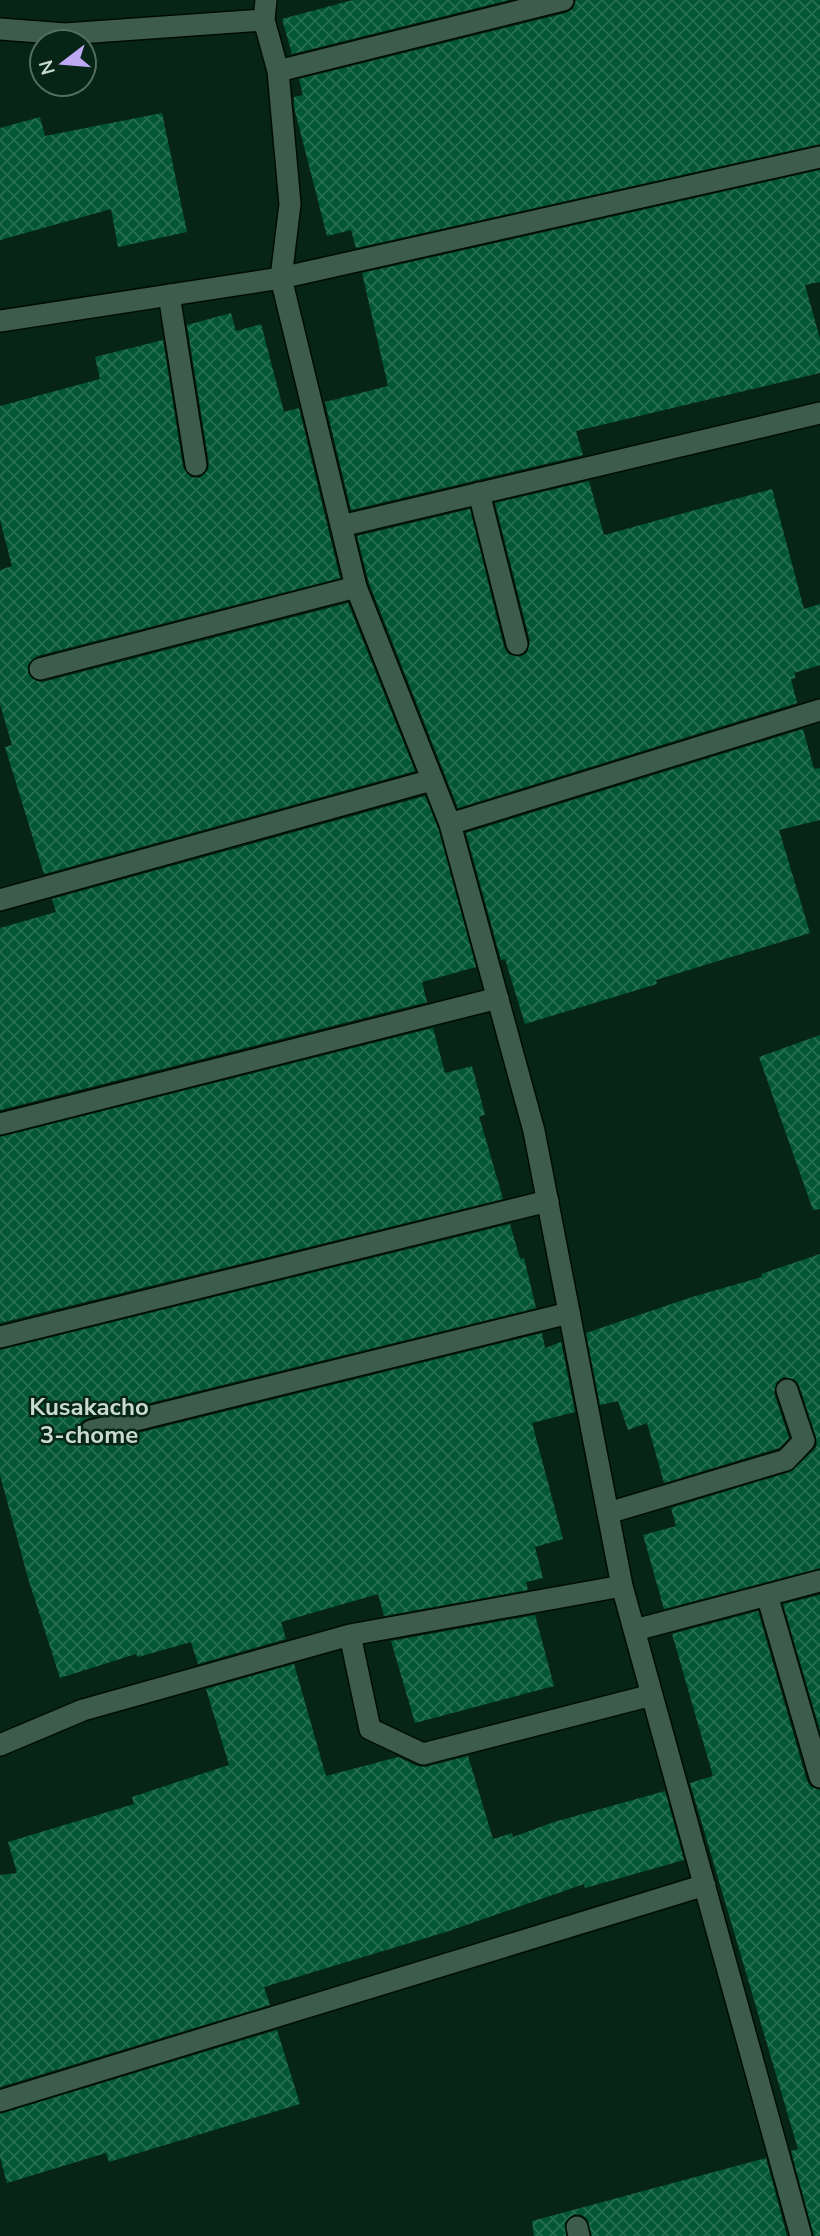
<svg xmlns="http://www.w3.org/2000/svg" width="820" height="2236" font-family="'Nunito Sans',sans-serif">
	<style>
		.building { fill: url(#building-cross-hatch) }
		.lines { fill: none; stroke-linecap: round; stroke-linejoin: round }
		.lane-casing { stroke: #000d04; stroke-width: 24 }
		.street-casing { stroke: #000d04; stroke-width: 24 }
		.lane { stroke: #3d5c4a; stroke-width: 21 }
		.street { stroke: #3d5c4a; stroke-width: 21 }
		.labels { text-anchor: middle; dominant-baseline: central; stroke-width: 5; stroke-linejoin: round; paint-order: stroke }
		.neighbourhood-label { font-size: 24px; font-weight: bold; fill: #c9dacf; stroke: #062516 }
	</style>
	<defs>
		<pattern id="building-cross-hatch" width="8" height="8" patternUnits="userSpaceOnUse" patternTransform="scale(1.75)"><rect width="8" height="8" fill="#035734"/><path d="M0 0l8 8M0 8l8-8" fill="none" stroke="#266f50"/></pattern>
	</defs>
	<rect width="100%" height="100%" fill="#062516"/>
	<!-- building -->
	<path class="building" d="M 353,0 L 509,0 L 292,54 L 282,19 Z
		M 576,0 L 820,0 L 820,144 L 356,248 L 351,230 L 327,236 L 294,107 L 294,97 L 303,95 L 299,79 L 566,13 L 573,9 Z
		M 162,113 L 187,232 L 118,247 L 111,209 L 0,240 L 0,128 L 40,117 L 45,136 Z
		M 820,170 L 820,282 L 805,285 L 820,339 L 820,373 L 576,431 L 583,455 L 351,510 L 325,402 L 388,386 L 362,273 Z
		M 231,313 L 236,331 L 261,324 L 284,412 L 299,408 L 340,578 L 37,656 L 28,665 L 28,673 L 36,681 L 43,682 L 348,603 L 415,771 L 44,874 L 5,747 L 12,745 L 0,704 L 0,570 L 12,566 L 0,520 L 0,406 L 100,379 L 95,357 L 163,340 L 183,467 L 191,477 L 199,478 L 208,470 L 209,463 L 187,325 Z
		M 589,481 L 604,535 L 772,489 L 804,609 L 820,604 L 820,665 L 794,673 L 796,678 L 791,679 L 797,703 L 458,808 L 369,583 L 357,536 L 470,509 L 504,647 L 508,654 L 520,657 L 527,653 L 530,641 L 495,503 Z
		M 803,729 L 814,769 L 820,768 L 820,820 L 779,830 L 810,933 L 656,980 L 657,984 L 525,1024 L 505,959 L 501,960 L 466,833 Z
		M 425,796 L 438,828 L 476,967 L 422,982 L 427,1002 L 0,1110 L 0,928 L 56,912 L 52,899 Z
		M 433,1028 L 445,1073 L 472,1066 L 485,1115 L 479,1116 L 503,1199 L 0,1323 L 0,1137 Z
		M 820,1035 L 820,1209 L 813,1210 L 759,1057 Z
		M 510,1224 L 520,1259 L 524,1258 L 536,1308 L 88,1418 L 81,1422 L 78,1433 L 82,1441 L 94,1444 L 542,1333 L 545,1348 L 561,1342 L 575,1412 L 532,1423 L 563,1539 L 535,1547 L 543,1578 L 526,1582 L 528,1590 L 384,1616 L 378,1594 L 281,1622 L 286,1639 L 198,1664 L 191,1642 L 138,1657 L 136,1654 L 60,1678 L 28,1578 L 0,1475 L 0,1350 Z
		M 820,1254 L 820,1568 L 664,1609 L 643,1535 L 676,1526 L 671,1508 L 790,1472 L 814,1450 L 817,1445 L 816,1437 L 799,1385 L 795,1380 L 784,1377 L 777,1382 L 774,1393 L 789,1438 L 779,1448 L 664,1483 L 647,1423 L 628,1430 L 618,1401 L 600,1405 L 586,1333 L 692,1297 L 762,1277 L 761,1274 Z
		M 820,1595 L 820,1730 L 783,1604 Z
		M 758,1611 L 807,1781 L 811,1787 L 820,1790 L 820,2236 L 814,2236 L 791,2151 L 798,2149 L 690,1783 L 713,1776 L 672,1634 Z
		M 535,1615 L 554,1686 L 415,1723 L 391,1641 Z
		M 294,1664 L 326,1776 L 398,1757 L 417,1766 L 425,1767 L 468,1756 L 493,1839 L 512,1833 L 513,1837 L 554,1822 L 665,1791 L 684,1860 L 585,1888 L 584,1884 L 449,1931 L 264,1987 L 270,2005 L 0,2087 L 0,1875 L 17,1873 L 8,1842 L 134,1804 L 132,1797 L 229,1765 L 206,1689 Z
		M 277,2030 L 300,2104 L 109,2162 L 106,2153 L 7,2183 L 0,2157 L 0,2114 Z
		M 766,2158 L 787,2236 L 592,2236 L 587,2219 L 582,2215 L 575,2214 L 565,2222 L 566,2236 L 534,2236 L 532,2221 Z"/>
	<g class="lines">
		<defs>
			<path id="lane" d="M 169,295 L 196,465
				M 479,493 L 517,644
				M 40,669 L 356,587
				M 0,900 L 432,780
				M 0,1124 L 498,998
				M 0,1337 L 548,1201
				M 91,1431 L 569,1313
				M 608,1513 L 786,1460 L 804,1441 L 787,1390
				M 577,2227 L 579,2236"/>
			<path id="street" d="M 266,0 L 264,20 L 278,71 L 290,204 L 281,278 L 356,587 L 450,824 L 534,1131 L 622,1586 L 801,2236
				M 0,29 L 65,34 L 264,20
				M 278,71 L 563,0
				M 0,321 L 281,278 L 820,157
				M 341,526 L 820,413
				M 450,824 L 820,710
				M 767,1595 L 820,1777
				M 635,1630 L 820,1581
				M 350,1635 L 370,1729 L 423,1754 L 652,1695
				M 0,1745 L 83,1710 L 350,1635 L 622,1586
				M 0,2101 L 705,1885"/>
		</defs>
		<!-- lane casing -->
		<use href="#lane" class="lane-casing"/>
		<!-- street casing -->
		<use href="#street" class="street-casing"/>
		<!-- lane -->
		<use href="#lane" class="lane"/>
		<!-- street -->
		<use href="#street" class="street"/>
	</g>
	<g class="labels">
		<!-- neighbourhood labels -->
		<g class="neighbourhood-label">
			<text x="89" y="1407">Kusakacho<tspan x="89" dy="28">3-chome</tspan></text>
		</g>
	</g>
	<!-- north arrow -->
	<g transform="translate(63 63) rotate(254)"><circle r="33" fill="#062516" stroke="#546d60" stroke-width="2"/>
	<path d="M0-5L12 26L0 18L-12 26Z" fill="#bea9f5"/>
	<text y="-10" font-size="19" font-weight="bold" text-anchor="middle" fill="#c9dacf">N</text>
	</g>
</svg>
